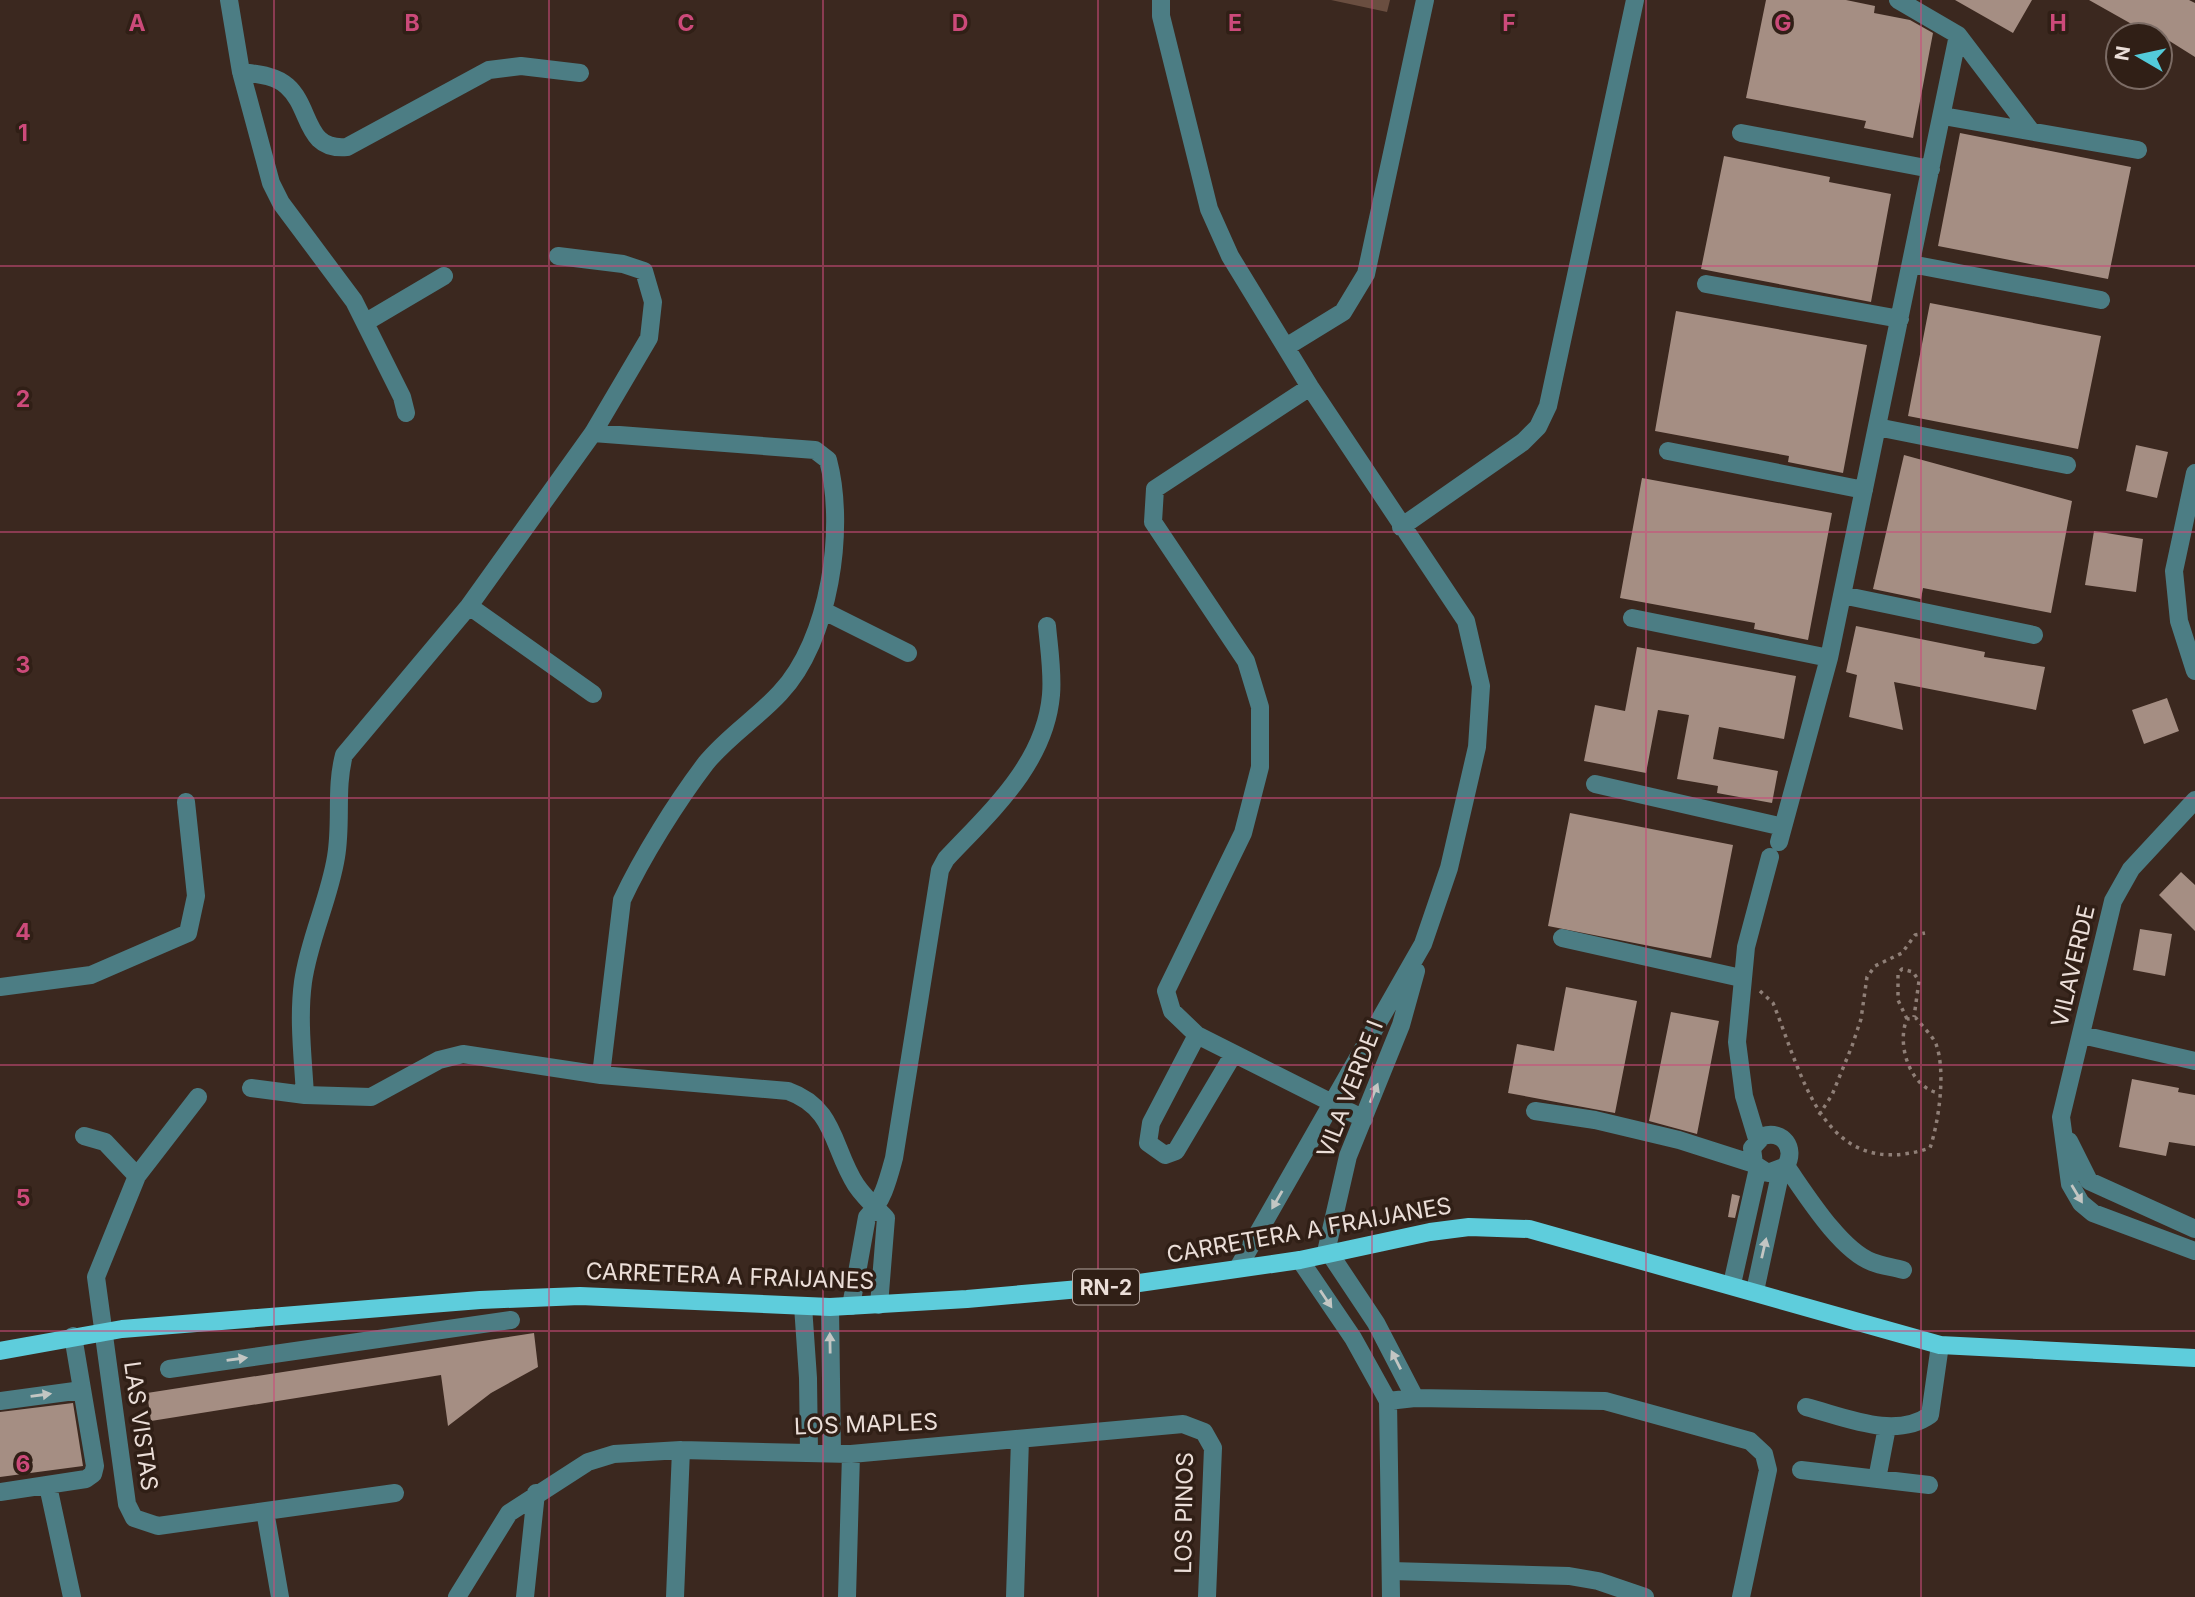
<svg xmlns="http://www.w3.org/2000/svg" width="2195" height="1597" font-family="Inter,sans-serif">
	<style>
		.green { fill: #6a4e40 }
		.building { fill: #a58e83 }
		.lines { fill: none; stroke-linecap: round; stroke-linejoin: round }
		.path { stroke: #8f7f77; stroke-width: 3.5; stroke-dasharray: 3.5 5; stroke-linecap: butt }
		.minor { stroke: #4c7d84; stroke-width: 18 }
		.major { stroke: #5ecddc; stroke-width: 18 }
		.oneway { fill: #c3c6c3 }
		.grid { fill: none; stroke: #cc4a7a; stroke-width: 2; stroke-opacity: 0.55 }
		.labels { text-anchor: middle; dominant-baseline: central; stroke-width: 7; stroke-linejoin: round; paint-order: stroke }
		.shield { fill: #301f16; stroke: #b3a59e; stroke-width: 2 }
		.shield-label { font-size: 21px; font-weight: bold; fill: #ebded8 }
		.street-label { font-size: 23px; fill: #ebded8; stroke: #301f16 }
		.grid-label { font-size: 23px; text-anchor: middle; font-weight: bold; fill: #cc4a7a; stroke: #301f16; stroke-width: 7; stroke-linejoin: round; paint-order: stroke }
	</style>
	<rect width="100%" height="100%" fill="#3b281f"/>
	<!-- green -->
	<path class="green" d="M 1331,0 L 1390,0 L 1387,12 Z"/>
	<!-- building -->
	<path class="building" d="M 1766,0 L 1846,0 L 1875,6 L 1874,13 L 1910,20 L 1933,33 L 1913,138 L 1864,128 L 1866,121 L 1746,98 Z
		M 1955,0 L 2032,0 L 2013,33 Z
		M 2089,0 L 2189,0 L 2195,3 L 2195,57 L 2160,35 L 2144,31 Z
		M 1960,133 L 2131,167 L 2108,279 L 1938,246 Z
		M 1724,156 L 1830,177 L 1829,182 L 1891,194 L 1871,302 L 1701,269 Z
		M 1930,303 L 2101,336 L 2078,449 L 1908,416 Z
		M 1676,311 L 1867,345 L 1843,473 L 1788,462 L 1789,456 L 1655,431 Z
		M 2136,445 L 2168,452 L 2157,498 L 2126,491 Z
		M 1904,455 L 2072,501 L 2051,613 L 1923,588 L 1921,599 L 1873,589 Z
		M 1642,478 L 1832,513 L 1808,640 L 1754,629 L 1755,623 L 1620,598 Z
		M 2094,531 L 2143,539 L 2136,592 L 2085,585 Z
		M 1856,626 L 1985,652 L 1984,657 L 2045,667 L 2036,710 L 1894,682 L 1903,730 L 1849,717 L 1857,675 L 1846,672 Z
		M 1637,647 L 1796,676 L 1784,739 L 1719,727 L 1713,759 L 1778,771 L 1772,803 L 1717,793 L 1718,786 L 1677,779 L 1689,715 L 1658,710 L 1646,773 L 1584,761 L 1595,705 L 1625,711 Z
		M 2167,698 L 2179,731 L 2144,744 L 2132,710 Z
		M 1570,813 L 1733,845 L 1711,958 L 1548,926 Z
		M 2181,872 L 2195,885 L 2195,931 L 2159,895 Z
		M 2140,929 L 2172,934 L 2165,976 L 2133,970 Z
		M 1566,987 L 1637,1001 L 1615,1113 L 1508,1093 L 1517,1044 L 1554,1051 Z
		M 1671,1012 L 1719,1021 L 1697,1134 L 1649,1121 Z
		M 2132,1079 L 2179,1088 L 2178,1092 L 2195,1095 L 2195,1146 L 2169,1142 L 2166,1156 L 2119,1147 Z
		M 1732,1194 L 1740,1196 L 1735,1218 L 1728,1217 Z
		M 534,1333 L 538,1367 L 491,1393 L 448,1426 L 441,1375 L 151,1421 L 147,1393 Z
		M 73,1403 L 83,1466 L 0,1477 L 0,1412 Z"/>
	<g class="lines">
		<!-- path -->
		<path class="path" d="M 1760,991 L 1773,1003 C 1803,1076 1823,1183 1930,1148 C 1939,1121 1946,1071 1936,1044 C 1932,1035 1922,1026 1916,1018 L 1907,1019 C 1896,1044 1910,1088 1939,1093
			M 1907,1019 L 1898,1000 L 1898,973 L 1902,969 L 1913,972 L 1919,981 L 1914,1017
			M 1819,1115 L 1832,1095 L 1852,1046 L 1861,1019 L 1867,977 L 1875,966 L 1902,953 L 1915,935 L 1925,933"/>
		<!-- minor -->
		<path class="minor" d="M 229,0 L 241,72 L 271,183 L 281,203 L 354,301 L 402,397 L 406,413
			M 1161,0 L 1161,16 L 1209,209 L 1230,256 L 1310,387 L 1466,621 L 1481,686 L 1477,747 L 1449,868 L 1423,944 L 1238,1268
			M 1898,0 L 1958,35 L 2031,131
			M 241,72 C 256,74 275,75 287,86 C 312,108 304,151 347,147 L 489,70 L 521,66 L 580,73
			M 1943,116 L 2138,150
			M 1741,133 L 1931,169
			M 1911,264 L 2101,300
			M 1706,284 L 1900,319
			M 366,322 L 444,276
			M 1286,347 L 1343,312 L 1366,274 L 1425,0
			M 1310,387 L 1155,489 L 1153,522 L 1246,661 L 1260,707 L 1260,767 L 1243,833 L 1166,991 L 1172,1011 L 1197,1035 L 1364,1119
			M 1877,427 L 2067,465
			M 593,433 L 815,450 L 828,460 C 846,528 830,640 780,693 C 757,718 728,736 706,763 C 677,801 642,857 622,900 L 601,1075
			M 1668,451 L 1864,490
			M 2195,473 L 2174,571 L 2179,621 L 2195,671
			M 1401,527 L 1523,442 L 1538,427 L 1548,406 L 1635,0
			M 1842,595 L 2034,635
			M 469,606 L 593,694
			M 824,611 L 908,653
			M 1632,618 L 1829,658
			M 1595,784 L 1783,827
			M 2195,800 L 2131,869 L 2113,901 L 2061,1117 L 2070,1184 L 2081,1203 L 2093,1213 L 2195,1251
			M 1779,842 L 1829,658 L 1958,35
			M 1562,938 L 1741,978
			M 0,987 L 91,975 L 188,933 L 196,896 L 186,802
			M 1197,1035 L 1151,1123 L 1148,1143 L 1165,1155 L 1176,1151 L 1233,1055
			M 2082,1035 L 2195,1061
			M 251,1088 L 305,1095 L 371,1097 L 439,1060 L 463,1054 L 601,1075 L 788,1091 C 836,1108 832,1148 856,1185 C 864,1197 876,1208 886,1218 L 879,1305
			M 305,1095 C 303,1058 298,1019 303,982 C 309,939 329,900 336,857 C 342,822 335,789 344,755 L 469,606 L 593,433 L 649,338 L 653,302 L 644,271 L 623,264 L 558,256
			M 198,1097 L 137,1176 L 96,1277 L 127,1504 L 134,1518 L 158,1526 L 395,1493
			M 1535,1111 L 1595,1120 L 1679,1140 L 1754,1164 L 1768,1173 L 1786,1166 C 1796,1148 1783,1130 1763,1136 L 1752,1148 L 1754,1164
			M 84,1136 L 105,1142 L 137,1176
			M 1757,1139 L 1744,1096 L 1737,1042 L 1746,947 L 1770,857
			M 2069,1141 L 2089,1181 L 2195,1229
			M 1786,1166 C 1805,1193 1840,1250 1872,1262 C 1882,1266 1893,1267 1903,1270
			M 1328,1251 L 1376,1323 L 1415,1398
			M 1326,1252 L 1348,1156 L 1401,1025 L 1416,971
			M 1300,1260 L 1353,1338 L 1388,1401
			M 1732,1284 L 1758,1168
			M 1755,1291 L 1781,1170
			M 803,1306 L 808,1378 L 809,1452
			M 851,1306 L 867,1217 C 883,1201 888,1180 894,1158 L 940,870 L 946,859 C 990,812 1045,764 1051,695 C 1053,673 1049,648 1047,626
			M 830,1307 L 832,1453
			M 169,1369 L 511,1320
			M 0,1401 L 82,1390
			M 1806,1407 C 1845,1417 1895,1440 1930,1415 L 1940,1345
			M 1801,1470 L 1929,1485
			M 1877,1479 L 1887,1427
			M 48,1486 L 72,1597
			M 0,1492 L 86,1479 L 93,1474 L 95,1466 L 73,1336
			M 265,1511 L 280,1597
			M 1391,1571 L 1569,1576 L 1598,1581 L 1645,1597
			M 457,1597 L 509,1513 L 588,1462 L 614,1454 L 681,1450 L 851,1454 L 1183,1424 L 1204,1432 L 1213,1448 L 1207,1597
			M 525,1597 L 536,1493
			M 675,1597 L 681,1450
			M 847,1597 L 851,1454
			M 1015,1597 L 1020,1439
			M 1391,1597 L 1388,1401 L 1415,1398 L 1605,1401 L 1750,1441 L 1764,1454 L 1768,1470 L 1741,1597"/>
		<!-- major -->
		<path class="major" d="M 0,1351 L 122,1329 L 480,1300 L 580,1296 L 830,1307 L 967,1299 L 1125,1285 L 1300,1260 L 1430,1232 L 1469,1227 L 1529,1229 L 1940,1345 L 2195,1358"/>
	</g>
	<!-- one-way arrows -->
	<defs><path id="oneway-solid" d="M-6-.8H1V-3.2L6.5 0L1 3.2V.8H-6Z" transform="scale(1.75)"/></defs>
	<g class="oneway">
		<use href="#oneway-solid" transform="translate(1374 1093) rotate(-68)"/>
		<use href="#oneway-solid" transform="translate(2077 1194) rotate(59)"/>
		<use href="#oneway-solid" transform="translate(1277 1200) rotate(120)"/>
		<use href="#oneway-solid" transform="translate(1764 1248) rotate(-77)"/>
		<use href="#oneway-solid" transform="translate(1326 1299) rotate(56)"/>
		<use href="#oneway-solid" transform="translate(830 1343) rotate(-91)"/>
		<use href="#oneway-solid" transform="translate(237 1359) rotate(-8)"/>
		<use href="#oneway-solid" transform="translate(1396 1360) rotate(-117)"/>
		<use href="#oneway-solid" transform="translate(41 1395) rotate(-8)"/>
	</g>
	<!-- grid -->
	<path class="grid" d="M 274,0 L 274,1597M 549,0 L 549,1597M 823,0 L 823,1597M 1098,0 L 1098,1597M 1372,0 L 1372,1597M 1646,0 L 1646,1597M 1921,0 L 1921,1597M 0,266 L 2195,266M 0,532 L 2195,532M 0,798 L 2195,798M 0,1065 L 2195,1065M 0,1331 L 2195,1331"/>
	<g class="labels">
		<!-- shield labels -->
		<rect class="shield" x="1073" y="1269.5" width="66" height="35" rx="5"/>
		<g class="shield-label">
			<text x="1106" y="1287">RN-2</text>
		</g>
		<!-- street labels -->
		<g class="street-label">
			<text transform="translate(2073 966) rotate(-77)">VILAVERDE</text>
			<text transform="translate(1350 1089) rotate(-69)">VILA VERDE I</text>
			<text transform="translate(1309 1230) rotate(-10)">CARRETERA A FRAIJANES</text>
			<text transform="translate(730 1276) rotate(2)">CARRETERA A FRAIJANES</text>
			<text transform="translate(866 1424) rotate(-2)">LOS MAPLES</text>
			<text transform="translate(141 1426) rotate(82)">LAS VISTAS</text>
			<text transform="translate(1184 1513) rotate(-89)">LOS PINOS</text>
		</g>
	</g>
	<g class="grid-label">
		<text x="137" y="31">A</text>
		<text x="412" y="31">B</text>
		<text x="686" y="31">C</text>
		<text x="960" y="31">D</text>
		<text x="1235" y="31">E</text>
		<text x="1509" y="31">F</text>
		<text x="1783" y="31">G</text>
		<text x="2058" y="31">H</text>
		<text x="23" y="141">1</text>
		<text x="23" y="407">2</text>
		<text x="23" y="673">3</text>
		<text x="23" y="940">4</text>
		<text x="23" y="1206">5</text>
		<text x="23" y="1472">6</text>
	</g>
	<!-- north arrow -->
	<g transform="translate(2139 56) rotate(279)"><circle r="33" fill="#301f16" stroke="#7b6b64" stroke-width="2"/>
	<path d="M0-5L12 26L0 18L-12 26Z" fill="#53cbda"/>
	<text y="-10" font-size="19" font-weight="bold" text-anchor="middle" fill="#ebded8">N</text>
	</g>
</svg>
